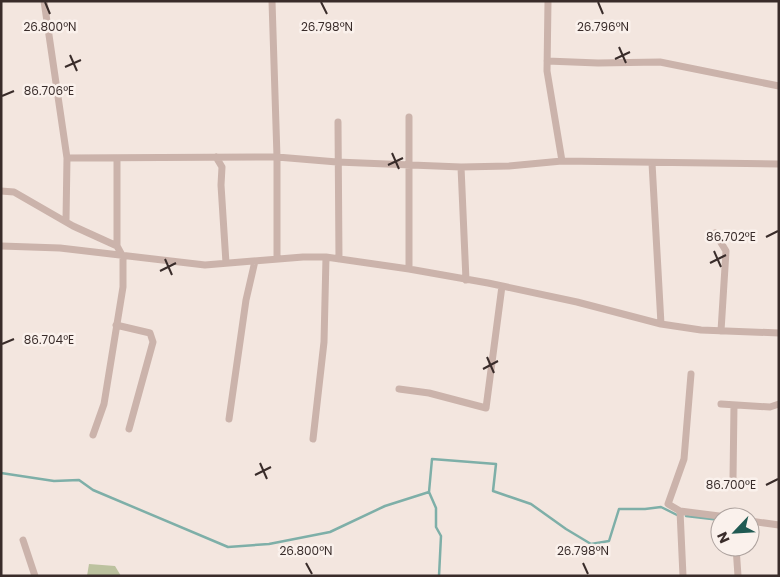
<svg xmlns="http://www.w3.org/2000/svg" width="780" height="577" font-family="Poppins,sans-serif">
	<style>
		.green { fill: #bcc29f }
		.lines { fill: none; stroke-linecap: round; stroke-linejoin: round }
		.stream { stroke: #7eafa8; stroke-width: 2.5 }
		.street { stroke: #cbb3ab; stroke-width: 7 }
		.ticks { fill: none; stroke: #392c2a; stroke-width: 2 }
		.ticks-label { font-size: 12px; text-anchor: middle; fill: #392c2a; stroke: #faf1ec; stroke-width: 5; stroke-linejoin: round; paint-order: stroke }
	</style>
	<rect width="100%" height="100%" fill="#f3e6df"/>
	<!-- green -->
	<path class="green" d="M 89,564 L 115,566 L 121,576 L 87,576 Z"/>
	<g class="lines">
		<!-- stream -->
		<path class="stream" d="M 1,473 L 54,481 L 79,480 L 93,490 L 228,547 L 269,544 L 330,532 L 385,506 L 429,492 L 432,459 L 496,464 L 493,491 L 531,504 L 566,529 L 591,544 L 609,541 L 619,509 L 645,509 L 661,507 L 677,515
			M 429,492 L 436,508 L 436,527 L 441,536 L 439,576
			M 686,516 L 720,520"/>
		<!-- street -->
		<path class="street" d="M 44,1 L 67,158 L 66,220
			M 272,1 L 277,157 L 277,259
			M 548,1 L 547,71 L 562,161
			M 547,61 L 598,63 L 660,62 L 779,86
			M 409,117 L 409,269
			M 338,122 L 339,259
			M 216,157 L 222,167 L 221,185 L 226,263
			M 67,158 L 277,157 L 337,162 L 461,167 L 509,166 L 562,161 L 779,164
			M 117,158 L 117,246
			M 652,163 L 661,324
			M 461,167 L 466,280
			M 1,191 L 14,192 L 73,226 L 117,246 L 123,257 L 123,287 L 104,404 L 93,435
			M 715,233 L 726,251 L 721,331
			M 1,246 L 60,248 L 205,265 L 303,257 L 326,257 L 409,269 L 488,283 L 577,302 L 661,324 L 701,330 L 779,333
			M 116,325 L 150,333 L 153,342 L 129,429
			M 399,389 L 429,393 L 486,408 L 502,286
			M 721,404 L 770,407 L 779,404
			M 229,419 L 246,300 L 255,261
			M 313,439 L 324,342 L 326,257
			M 733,479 L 734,405
			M 680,511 L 668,504 L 684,459 L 691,374
			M 750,521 L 779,525
			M 23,540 L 35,576
			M 736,547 L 738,576
			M 683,576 L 680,511 L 727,517"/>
	</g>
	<!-- ticks -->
	<path class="ticks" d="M 45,2 L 50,14M 321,2 L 327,14M 598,2 L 603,14M 619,47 L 626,63M 70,55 L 77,71M 615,59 L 630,52M 65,67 L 81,60M 2,96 L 14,91M 392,153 L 399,169M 388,165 L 403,158M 766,237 L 778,231M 714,251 L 721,267M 165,259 L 172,275M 710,263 L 726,255M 160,271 L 176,263M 2,344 L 14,339M 487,357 L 494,373M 483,369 L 498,361M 260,463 L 267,479M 255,475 L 271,467M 766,485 L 778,479M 306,563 L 312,574M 583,563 L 588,574"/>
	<g class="ticks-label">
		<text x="50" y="31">26.800°N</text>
		<text x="327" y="31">26.798°N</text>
		<text x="603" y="31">26.796°N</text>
		<text x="49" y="95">86.706°E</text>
		<text x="731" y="241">86.702°E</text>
		<text x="49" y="344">86.704°E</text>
		<text x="731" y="489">86.700°E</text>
		<text x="306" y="555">26.800°N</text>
		<text x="583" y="555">26.798°N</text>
	</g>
	<!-- border -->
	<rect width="780" height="577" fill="none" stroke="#392c2a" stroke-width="5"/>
	<!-- north arrow -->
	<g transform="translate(735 532) rotate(245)"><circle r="24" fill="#faf1ec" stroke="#ada29e"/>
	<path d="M0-4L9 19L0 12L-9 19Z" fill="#205a53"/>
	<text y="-8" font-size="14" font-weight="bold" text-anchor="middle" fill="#392c2a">N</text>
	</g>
</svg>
